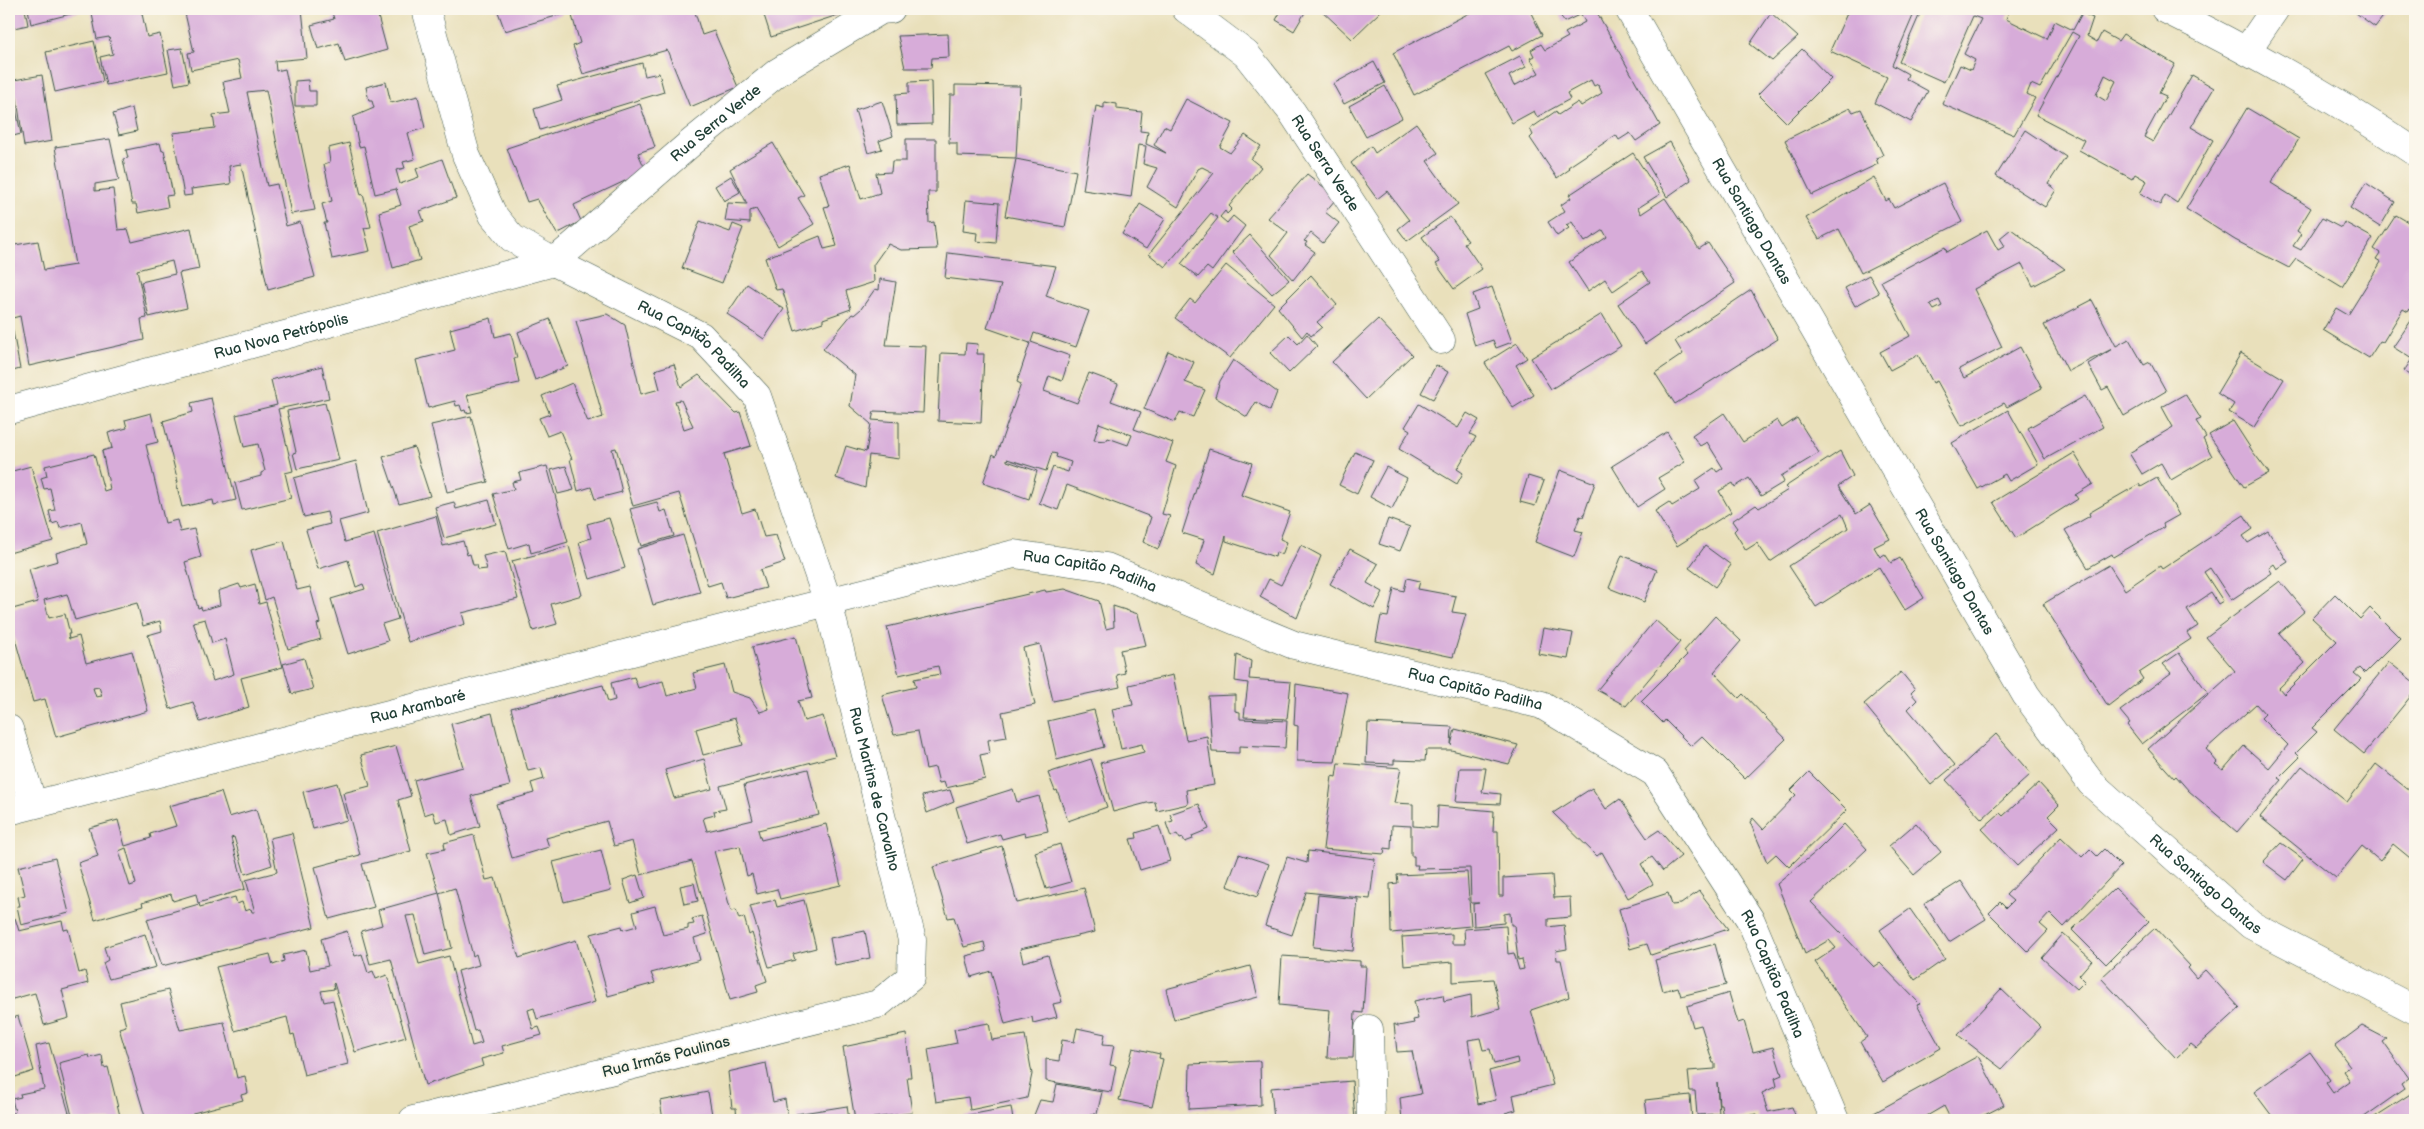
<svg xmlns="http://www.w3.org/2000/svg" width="2424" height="1129" font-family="'Balsamiq Sans',sans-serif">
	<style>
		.building { fill: #d7acd9; fill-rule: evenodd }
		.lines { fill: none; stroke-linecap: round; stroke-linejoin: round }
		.minor-casing { stroke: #3d5548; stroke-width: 29 }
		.major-casing { stroke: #3d5548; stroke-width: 29 }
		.minor { stroke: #fff; stroke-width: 28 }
		.major { stroke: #fff; stroke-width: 28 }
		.labels { text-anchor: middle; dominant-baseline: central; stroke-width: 4; stroke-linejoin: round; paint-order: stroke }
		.street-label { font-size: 15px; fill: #1f3d34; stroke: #fbf7ec }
	</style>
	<rect width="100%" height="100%" fill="#fbf7ec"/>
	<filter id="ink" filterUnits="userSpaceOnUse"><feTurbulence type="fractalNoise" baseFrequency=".02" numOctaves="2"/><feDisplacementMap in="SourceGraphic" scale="10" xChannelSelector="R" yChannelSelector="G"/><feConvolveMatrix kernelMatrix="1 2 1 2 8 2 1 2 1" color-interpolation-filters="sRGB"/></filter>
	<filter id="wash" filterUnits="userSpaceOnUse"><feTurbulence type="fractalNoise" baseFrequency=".0096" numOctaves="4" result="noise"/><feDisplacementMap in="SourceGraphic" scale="20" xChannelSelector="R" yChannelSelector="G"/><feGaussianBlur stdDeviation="1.12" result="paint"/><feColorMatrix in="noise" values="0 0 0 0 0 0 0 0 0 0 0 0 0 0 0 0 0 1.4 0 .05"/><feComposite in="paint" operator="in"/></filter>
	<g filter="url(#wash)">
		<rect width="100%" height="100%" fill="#e9e0bb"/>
		<g id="blocks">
			<!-- building -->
			<path class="building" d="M 9,9 L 25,9 L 28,25 L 9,29 Z
				M 28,9 L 90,9 L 31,24 Z
				M 91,9 L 141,9 L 147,37 L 160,34 L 168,72 L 106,85 L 100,57 L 113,54 L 109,37 L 97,39 Z
				M 184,9 L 302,9 L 307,58 L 275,61 L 276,71 L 285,69 L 315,210 L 291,214 L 266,90 L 247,92 L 267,186 L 277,184 L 286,226 L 300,222 L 315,277 L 268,290 L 241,164 L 229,166 L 231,184 L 191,189 L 192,195 L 184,196 L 173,133 L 215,128 L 213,115 L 230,113 L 223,82 L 242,78 L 238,60 L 191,70 L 188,53 L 194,52 Z
				M 331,9 L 376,9 L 387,50 L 345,62 L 339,43 L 318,49 L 311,25 L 334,19 Z
				M 497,9 L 561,9 L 563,14 L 505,31 Z
				M 570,9 L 694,9 L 702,35 L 714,31 L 738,87 L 690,107 L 667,50 L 583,74 L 573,46 L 580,43 Z
				M 762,9 L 856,9 L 771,37 Z
				M 1282,9 L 1307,9 L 1294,31 L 1276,20 Z
				M 1320,9 L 1383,9 L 1352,39 Z
				M 1477,9 L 1529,9 L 1542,35 L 1512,51 L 1509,46 L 1414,95 L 1393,53 Z
				M 1557,9 L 1595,9 L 1660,125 L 1636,141 L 1630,133 L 1619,140 L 1616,135 L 1568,167 L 1570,169 L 1557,178 L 1530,138 L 1533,135 L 1530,129 L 1556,111 L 1558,115 L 1578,102 L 1581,106 L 1602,93 L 1598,84 L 1594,86 L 1591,80 L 1567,93 L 1570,99 L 1537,117 L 1534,111 L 1512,123 L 1485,74 L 1520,56 L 1526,67 L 1509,76 L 1514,86 L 1539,73 L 1530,58 L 1534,56 L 1531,50 L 1541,44 L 1545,50 L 1568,37 L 1565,33 L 1585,22 L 1581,14 L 1564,22 Z
				M 1849,9 L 1916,9 L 1892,65 L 1908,74 L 1906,79 L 1928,91 L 1911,122 L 1875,103 L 1887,77 L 1830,51 Z
				M 1922,9 L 2010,9 L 2006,19 L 2047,39 L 2055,21 L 2073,30 L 2082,13 L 2093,18 L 2087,36 L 2097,42 L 2102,32 L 2118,41 L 2123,34 L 2137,42 L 2175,64 L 2159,93 L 2166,96 L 2144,137 L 2153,142 L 2192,75 L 2214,88 L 2191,127 L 2213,140 L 2177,203 L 2165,195 L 2160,205 L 2140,193 L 2147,181 L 2135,174 L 2132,179 L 2079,150 L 2084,140 L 2036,115 L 2079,36 L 2072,32 L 2040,88 L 2031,84 L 2027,94 L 2035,98 L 2014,135 L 1942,104 L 1960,65 L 1971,70 L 1975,60 L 1964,54 L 1981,19 L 1973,16 L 1944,82 L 1899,62 ZM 2105,75 L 2116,81 L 2106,101 L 2096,95 Z
				M 2359,9 L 2389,9 L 2375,27 L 2356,13 Z
				M 1771,13 L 1798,37 L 1772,61 L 1750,44 Z
				M 948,34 L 949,57 L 932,58 L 931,68 L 905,68 L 898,36 Z
				M 94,41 L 103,81 L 55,92 L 46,52 Z
				M 182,48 L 189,82 L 175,85 L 168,50 Z
				M 1802,49 L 1831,79 L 1787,123 L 1758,94 Z
				M 1374,62 L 1385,83 L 1344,104 L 1333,84 Z
				M 642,63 L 645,76 L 659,73 L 664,92 L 540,130 L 534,109 L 562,100 L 557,86 Z
				M 42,75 L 52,141 L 24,146 L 14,80 Z
				M 9,76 L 21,134 L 9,137 Z
				M 308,80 L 309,91 L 316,91 L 316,106 L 295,106 L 295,81 Z
				M 931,81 L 932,124 L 897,125 L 896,94 L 909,93 L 909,82 Z
				M 386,82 L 391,103 L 418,96 L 425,128 L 408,133 L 415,159 L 403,162 L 405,168 L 396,170 L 400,184 L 419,177 L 416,169 L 442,159 L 456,198 L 420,211 L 424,221 L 409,226 L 420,260 L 393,268 L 379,212 L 401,205 L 396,189 L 375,194 L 364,146 L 359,147 L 353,117 L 374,108 L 372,101 L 369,101 L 366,87 Z
				M 955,85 L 1020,86 L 1016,158 L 957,156 L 957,143 L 949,143 L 950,95 L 955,95 Z
				M 1385,86 L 1402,118 L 1366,137 L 1349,106 Z
				M 1186,99 L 1233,123 L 1220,147 L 1230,153 L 1245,135 L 1261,146 L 1251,159 L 1261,167 L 1229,206 L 1232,209 L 1227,214 L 1225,211 L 1220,217 L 1227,223 L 1233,216 L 1245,226 L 1212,271 L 1207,267 L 1198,277 L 1181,264 L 1218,218 L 1211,213 L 1165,267 L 1149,254 L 1214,173 L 1202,167 L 1198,169 L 1178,207 L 1147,187 L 1157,168 L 1143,164 L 1146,146 L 1138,145 L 1131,197 L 1083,190 L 1096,106 L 1104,108 L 1104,102 L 1117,104 L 1117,109 L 1142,112 L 1140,131 L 1148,132 L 1146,144 L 1166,153 L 1154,145 L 1164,126 L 1170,129 Z
				M 882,101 L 893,136 L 879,141 L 882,149 L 868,153 L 855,110 Z
				M 640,104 L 655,147 L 638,153 L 646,171 L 574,205 L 581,221 L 557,234 L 537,199 L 527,202 L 507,148 Z
				M 132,108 L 137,131 L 119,135 L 113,114 Z
				M 1850,108 L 1853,112 L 1861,109 L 1883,155 L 1876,158 L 1878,164 L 1812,195 L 1785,140 Z
				M 2247,108 L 2299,139 L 2271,183 L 2311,208 L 2297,231 L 2301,234 L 2293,246 L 2301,250 L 2322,218 L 2341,228 L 2344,222 L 2373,238 L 2342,287 L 2296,259 L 2289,268 L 2235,240 L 2186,209 Z
				M 1416,123 L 1438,153 L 1427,161 L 1458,204 L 1407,241 L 1398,229 L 1409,220 L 1387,191 L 1377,199 L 1351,163 L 1371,146 L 1375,153 Z
				M 2025,130 L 2066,157 L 2048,184 L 2056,190 L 2045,207 L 1996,176 Z
				M 110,139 L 119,180 L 95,184 L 95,191 L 113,189 L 118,230 L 128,229 L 132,242 L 191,228 L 199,269 L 179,273 L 187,308 L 149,317 L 141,282 L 175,274 L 172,261 L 137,270 L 147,318 L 141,319 L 144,340 L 29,366 L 20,316 L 9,319 L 9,270 L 12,269 L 9,246 L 38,241 L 44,270 L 75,265 L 55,147 Z
				M 906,139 L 936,139 L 936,192 L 928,192 L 929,223 L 934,222 L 937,249 L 901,250 L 888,244 L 873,265 L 874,282 L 846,291 L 851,309 L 823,319 L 823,322 L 795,331 L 782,289 L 776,290 L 765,258 L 820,236 L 824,249 L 837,246 L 824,207 L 829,206 L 819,174 L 850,164 L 861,199 L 880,193 L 876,173 L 891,172 L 892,161 L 906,161 Z
				M 1670,142 L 1691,180 L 1667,197 L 1643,157 Z
				M 160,143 L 162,151 L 164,150 L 173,195 L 166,196 L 168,207 L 138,213 L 136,204 L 132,204 L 123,159 L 128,158 L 126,150 Z
				M 349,143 L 361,195 L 363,194 L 371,227 L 364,228 L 370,251 L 332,259 L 324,223 L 327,223 L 322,204 L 332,201 L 324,164 L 330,162 L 328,148 Z
				M 773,143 L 804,195 L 798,198 L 814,224 L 778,246 L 756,209 L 750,211 L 750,223 L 725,221 L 728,203 L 747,204 L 730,169 Z
				M 1633,153 L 1660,194 L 1638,208 L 1641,214 L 1665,198 L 1699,249 L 1708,243 L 1735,283 L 1645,344 L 1618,304 L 1650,282 L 1642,271 L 1613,291 L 1605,279 L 1588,291 L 1569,262 L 1607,237 L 1603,230 L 1585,242 L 1572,222 L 1566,225 L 1569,228 L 1557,236 L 1548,222 L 1565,211 L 1561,205 L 1571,198 L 1569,195 Z
				M 1016,159 L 1076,171 L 1065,227 L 1005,216 Z
				M 1307,174 L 1329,191 L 1335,200 L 1325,212 L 1339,223 L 1323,243 L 1311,233 L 1304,241 L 1307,242 L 1305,245 L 1315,252 L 1293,280 L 1271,255 L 1288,233 L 1268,218 Z
				M 731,176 L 740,192 L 724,201 L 715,186 Z
				M 1874,177 L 1886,201 L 1889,199 L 1894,208 L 1943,183 L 1962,222 L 1861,273 L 1839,229 L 1819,239 L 1806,218 Z
				M 2366,183 L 2395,202 L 2380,227 L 2350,208 Z
				M 966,200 L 999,203 L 996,243 L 976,241 L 977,233 L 963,231 Z
				M 1140,204 L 1165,219 L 1146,249 L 1122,234 Z
				M 2396,215 L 2415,226 L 2415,301 L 2408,312 L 2403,309 L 2383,342 L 2380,341 L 2369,358 L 2323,330 L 2336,308 L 2348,315 L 2381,262 L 2376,259 L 2380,253 L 2374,249 Z
				M 1450,217 L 1468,241 L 1464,243 L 1482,269 L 1454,289 L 1436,264 L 1440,262 L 1422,237 Z
				M 700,221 L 730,232 L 733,224 L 743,228 L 722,283 L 682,268 Z
				M 2011,229 L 2065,269 L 2033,286 L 2022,264 L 1974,289 L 2002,347 L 1959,369 L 1964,378 L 2020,347 L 2042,388 L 2007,407 L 2004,403 L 1962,426 L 1937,381 L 1933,383 L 1918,355 L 1890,370 L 1880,352 L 1910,336 L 1881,281 L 1945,247 L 1947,252 L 1987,230 L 1998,250 L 2005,246 L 2000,238 ZM 1939,300 L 1942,306 L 1934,310 L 1930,304 Z
				M 1250,235 L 1289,280 L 1272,294 L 1232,252 Z
				M 948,253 L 1056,266 L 1046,296 L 1089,311 L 1076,347 L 1034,333 L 1031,342 L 1070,356 L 1062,381 L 1049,376 L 1044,391 L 1077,403 L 1089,373 L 1118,384 L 1111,401 L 1141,412 L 1134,429 L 1173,443 L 1166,462 L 1176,466 L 1162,514 L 1170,516 L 1158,549 L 1143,542 L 1151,517 L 1067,485 L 1058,510 L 1039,503 L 1053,467 L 1068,472 L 1071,462 L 1056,457 L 1057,454 L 1052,453 L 1046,471 L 1007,459 L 1007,461 L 1037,471 L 1029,499 L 983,483 L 993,454 L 996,456 L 1021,384 L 1017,382 L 1030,343 L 987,328 L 1001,285 L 945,278 ZM 1099,423 L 1132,435 L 1128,445 L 1108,438 L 1106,441 L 1094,440 Z
				M 1226,265 L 1274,304 L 1230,358 L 1175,318 L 1190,299 L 1195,303 Z
				M 1311,275 L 1337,305 L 1317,322 L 1322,327 L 1311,336 L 1307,331 L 1302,337 L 1278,308 Z
				M 1869,275 L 1879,293 L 1855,306 L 1845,288 Z
				M 880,279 L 896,282 L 886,345 L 926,346 L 923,413 L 874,411 L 872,420 L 899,422 L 899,459 L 869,455 L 865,488 L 836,478 L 846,446 L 866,452 L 871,424 L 850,406 L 855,375 L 823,349 L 852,314 L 854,315 L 861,309 L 875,289 L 879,290 Z
				M 747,284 L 784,309 L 764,339 L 727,314 Z
				M 1492,287 L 1512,342 L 1496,348 L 1493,340 L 1475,346 L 1465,314 L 1478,309 L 1473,294 Z
				M 1751,290 L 1778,339 L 1675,404 L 1655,373 L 1683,354 L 1675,341 Z
				M 2092,300 L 2116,346 L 2129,339 L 2144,365 L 2150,362 L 2166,391 L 2124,416 L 2108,387 L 2102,390 L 2088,364 L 2112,349 L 2068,371 L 2044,325 Z
				M 607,314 L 625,325 L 641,394 L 660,389 L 655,370 L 674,364 L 681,387 L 699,375 L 736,413 L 740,412 L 751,446 L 724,454 L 742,513 L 755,509 L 764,537 L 776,535 L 785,562 L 760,570 L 766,588 L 726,598 L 721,582 L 708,586 L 679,493 L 633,506 L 616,448 L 612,449 L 622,492 L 595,499 L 591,487 L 578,491 L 570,459 L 572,459 L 560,431 L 547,436 L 539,418 L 550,414 L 542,396 L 572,383 L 588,422 L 603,417 L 576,321 ZM 681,400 L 693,426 L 684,429 L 675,401 Z
				M 1602,314 L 1621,346 L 1551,389 L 1531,358 Z
				M 2415,315 L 2415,378 L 2404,371 L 2412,359 L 2393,347 Z
				M 491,318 L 495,337 L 511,333 L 517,358 L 514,358 L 519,383 L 467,395 L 472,412 L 466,413 L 465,410 L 462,411 L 460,405 L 456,406 L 455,401 L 428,408 L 416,360 L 455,350 L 450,329 Z
				M 550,319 L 568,366 L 535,380 L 518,332 Z
				M 1378,319 L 1412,355 L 1366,399 L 1332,362 Z
				M 9,321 L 11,321 L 20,369 L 9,372 Z
				M 1307,334 L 1317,346 L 1289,373 L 1270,353 L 1289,335 L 1298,344 Z
				M 966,343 L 978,344 L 977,354 L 984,354 L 981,423 L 938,421 L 941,353 L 965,354 Z
				M 1517,343 L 1527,358 L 1516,365 L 1534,395 L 1513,408 L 1485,363 Z
				M 1168,351 L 1194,362 L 1185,382 L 1205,390 L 1193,417 L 1180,412 L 1175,422 L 1144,409 Z
				M 2241,353 L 2284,379 L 2254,427 L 2229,412 L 2234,404 L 2217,393 Z
				M 1233,360 L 1277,392 L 1270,411 L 1256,402 L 1247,417 L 1215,397 L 1220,381 Z
				M 1436,365 L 1448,372 L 1433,399 L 1421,393 Z
				M 322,366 L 329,398 L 278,409 L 293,471 L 285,473 L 291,498 L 242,510 L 235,483 L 261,476 L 261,473 L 265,471 L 258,444 L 244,447 L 236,415 L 277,405 L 271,380 Z
				M 2185,394 L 2201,419 L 2196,421 L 2206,437 L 2203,439 L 2212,456 L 2171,480 L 2161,463 L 2142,474 L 2129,453 L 2173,427 L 2162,407 Z
				M 2085,396 L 2103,427 L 2045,459 L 2028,428 Z
				M 211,398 L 236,500 L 214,505 L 213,500 L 182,507 L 176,482 L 178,482 L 163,421 L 193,412 L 191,403 Z
				M 325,403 L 339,460 L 297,469 L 293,453 L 296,452 L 287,411 Z
				M 1419,404 L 1458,428 L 1467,413 L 1479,420 L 1470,434 L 1476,437 L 1457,469 L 1463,473 L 1457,484 L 1399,449 L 1410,430 L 1405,427 Z
				M 2008,410 L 2038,464 L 2009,481 L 2005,474 L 1978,489 L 1952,443 Z
				M 151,413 L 158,442 L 146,445 L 165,523 L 177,520 L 180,532 L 194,529 L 201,557 L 185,562 L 198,608 L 201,607 L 202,610 L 220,605 L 218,591 L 239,584 L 241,588 L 255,584 L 259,604 L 266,602 L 283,667 L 241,678 L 249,707 L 200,722 L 193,702 L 170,709 L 148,635 L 162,631 L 160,621 L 143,626 L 137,603 L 75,620 L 67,594 L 44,600 L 49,618 L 65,614 L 70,634 L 68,634 L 69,639 L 79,636 L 86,663 L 132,651 L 148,711 L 56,737 L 45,699 L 33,702 L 9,618 L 9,610 L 38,602 L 29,569 L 58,561 L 56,553 L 87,544 L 82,522 L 60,528 L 58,522 L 52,524 L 49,511 L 55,510 L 50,488 L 44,489 L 41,478 L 47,476 L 45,466 L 94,454 L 104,491 L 110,489 L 102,451 L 112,448 L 108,433 L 127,428 L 125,420 ZM 205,619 L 212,643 L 225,639 L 234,674 L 213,681 L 193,622 ZM 99,687 L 102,696 L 96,697 L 93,688 Z
				M 1724,413 L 1743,442 L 1777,420 L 1782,428 L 1797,418 L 1819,453 L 1781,476 L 1784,482 L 1761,496 L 1749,478 L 1735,487 L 1733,483 L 1719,491 L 1731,512 L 1677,546 L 1655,511 L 1669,502 L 1672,506 L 1700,489 L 1695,481 L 1714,468 L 1717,472 L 1723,468 L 1707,442 L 1700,446 L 1692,435 Z
				M 471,416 L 488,482 L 447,492 L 431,425 Z
				M 2233,421 L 2253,452 L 2269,473 L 2244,487 L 2209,435 Z
				M 1667,432 L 1685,462 L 1658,478 L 1665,489 L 1637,507 L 1612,466 Z
				M 414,447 L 430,496 L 399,504 L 383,457 Z
				M 1209,449 L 1252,463 L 1241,495 L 1290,512 L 1280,539 L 1287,542 L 1282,555 L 1276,552 L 1275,557 L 1226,541 L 1226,536 L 1215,574 L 1196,565 L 1204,540 L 1182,533 Z
				M 1840,451 L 1853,476 L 1838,486 L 1856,514 L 1870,505 L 1890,539 L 1874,547 L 1880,557 L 1885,554 L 1891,563 L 1900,558 L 1924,598 L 1905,610 L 1879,567 L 1816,607 L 1789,566 L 1848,528 L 1842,514 L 1770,562 L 1757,543 L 1746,550 L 1734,531 L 1737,528 L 1732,521 L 1756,505 L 1759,508 L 1788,490 L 1785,487 Z
				M 1355,452 L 1373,460 L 1357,494 L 1339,485 Z
				M 2074,453 L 2093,484 L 2075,495 L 2078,499 L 2016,538 L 1993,502 Z
				M 356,461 L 368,513 L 339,521 L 345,542 L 374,534 L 398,619 L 382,624 L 388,641 L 348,654 L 331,599 L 365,589 L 363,584 L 356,587 L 348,560 L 318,569 L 306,530 L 330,524 L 327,512 L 304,517 L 294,478 Z
				M 31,466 L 53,541 L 9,553 L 9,472 Z
				M 547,466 L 568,542 L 531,553 L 529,543 L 509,549 L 493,494 L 514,489 L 512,482 L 521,480 L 519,473 Z
				M 566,466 L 574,490 L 558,494 L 551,470 Z
				M 1386,467 L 1407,478 L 1392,509 L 1370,497 Z
				M 1560,470 L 1595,483 L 1583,517 L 1580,516 L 1575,530 L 1583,532 L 1574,557 L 1535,542 Z
				M 1528,476 L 1544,481 L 1535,506 L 1520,502 Z
				M 2157,478 L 2179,515 L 2163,524 L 2164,527 L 2113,557 L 2112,554 L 2088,568 L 2065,530 L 2090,516 L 2089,513 L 2139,484 L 2141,487 Z
				M 489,500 L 496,524 L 444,538 L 435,507 L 454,502 L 456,509 Z
				M 657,502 L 660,512 L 666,510 L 674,536 L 641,546 L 630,509 Z
				M 2244,515 L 2253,529 L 2243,536 L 2248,543 L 2268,531 L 2288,562 L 2277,569 L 2274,564 L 2269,568 L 2272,573 L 2231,600 L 2210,568 L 2204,572 L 2223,601 L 2218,604 L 2211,593 L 2187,609 L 2198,626 L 2187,633 L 2191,639 L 2139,673 L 2143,679 L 2108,706 L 2043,604 L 2109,565 L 2125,590 L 2160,566 L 2162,569 Z
				M 436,516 L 443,546 L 463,541 L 467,555 L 470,554 L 473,565 L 477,565 L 478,570 L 487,569 L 483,556 L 505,551 L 518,599 L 462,613 L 465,624 L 408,642 L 377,533 Z
				M 609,518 L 625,568 L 590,579 L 579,542 L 591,538 L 587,524 Z
				M 1388,519 L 1410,527 L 1400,551 L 1379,544 Z
				M 683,535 L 700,592 L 653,605 L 637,549 Z
				M 284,541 L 297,590 L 310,587 L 320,623 L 317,624 L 321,639 L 288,649 L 272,597 L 265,600 L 251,550 Z
				M 1301,545 L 1321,556 L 1297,618 L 1260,597 L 1269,579 L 1281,585 Z
				M 569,546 L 582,595 L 551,604 L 557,624 L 533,631 L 512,561 Z
				M 1705,546 L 1731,565 L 1715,587 L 1689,568 Z
				M 1350,549 L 1378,564 L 1367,583 L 1383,592 L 1374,609 L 1330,584 Z
				M 1622,555 L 1657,570 L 1644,602 L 1609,588 Z
				M 1407,578 L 1420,581 L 1418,589 L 1456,596 L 1452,612 L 1466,614 L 1453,657 L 1376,641 L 1381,616 L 1388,617 L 1394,588 L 1404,591 Z
				M 2280,581 L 2305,611 L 2279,633 L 2305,663 L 2279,688 L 2284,694 L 2337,641 L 2312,618 L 2335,594 L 2360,619 L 2370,608 L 2400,638 L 2365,673 L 2360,668 L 2354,673 L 2361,679 L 2312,728 L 2317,732 L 2296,753 L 2300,757 L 2279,778 L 2282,780 L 2237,832 L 2189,791 L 2176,776 L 2174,778 L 2148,749 L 2235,671 L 2206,637 ZM 2256,704 L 2265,714 L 2261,718 L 2288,745 L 2269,768 L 2244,746 L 2223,770 L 2215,764 L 2217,762 L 2206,749 Z
				M 1065,589 L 1099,601 L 1106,629 L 1114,627 L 1113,606 L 1138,614 L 1146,645 L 1120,650 L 1125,673 L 1117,675 L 1120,687 L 1053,701 L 1040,644 L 1023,648 L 1035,705 L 1002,712 L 1007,737 L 988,740 L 990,753 L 980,755 L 985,779 L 946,788 L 944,782 L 939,783 L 935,767 L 926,769 L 918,731 L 894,735 L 882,695 L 916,687 L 914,679 L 940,674 L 938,666 L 899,675 L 887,627 L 1045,590 L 1046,592 Z
				M 1715,616 L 1741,641 L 1714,672 L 1739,698 L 1743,694 L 1786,739 L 1745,779 L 1702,736 L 1691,746 L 1665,720 L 1663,723 L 1641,701 L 1687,655 L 1684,651 Z
				M 1655,620 L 1680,642 L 1626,706 L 1597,690 Z
				M 1543,628 L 1573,633 L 1568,659 L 1538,654 Z
				M 796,636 L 812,698 L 798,701 L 804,721 L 823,716 L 835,756 L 720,786 L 726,809 L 714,811 L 715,815 L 703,818 L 707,831 L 753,820 L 744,785 L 808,769 L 819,815 L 758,830 L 761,840 L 826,824 L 841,885 L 780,899 L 777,889 L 757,894 L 752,874 L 747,876 L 740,846 L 714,851 L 731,911 L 736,910 L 739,919 L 744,917 L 749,935 L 752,933 L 767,981 L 756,985 L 758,992 L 730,1000 L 692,861 L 641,875 L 632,841 L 614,846 L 607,821 L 546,838 L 549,847 L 512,858 L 496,804 L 534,793 L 531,783 L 544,779 L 541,768 L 528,771 L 511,708 L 603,685 L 608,702 L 615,700 L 611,683 L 634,677 L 638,688 L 663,681 L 667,696 L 697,688 L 693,673 L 725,665 L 732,692 L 750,698 L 760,712 L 769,709 L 752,647 ZM 735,718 L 743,745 L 703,755 L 696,729 ZM 704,759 L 712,789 L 674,798 L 665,770 Z
				M 2179,653 L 2208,693 L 2142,744 L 2127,725 L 2130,723 L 2120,711 L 2171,673 L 2163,664 Z
				M 1237,655 L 1251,661 L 1249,679 L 1291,682 L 1287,719 L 1244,717 L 1248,683 L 1235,681 Z
				M 304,658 L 313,689 L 292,694 L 283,664 Z
				M 2389,662 L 2415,683 L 2415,691 L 2364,754 L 2334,729 Z
				M 1901,672 L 1915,689 L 1911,693 L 1917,700 L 1908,709 L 1955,765 L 1931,785 L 1864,704 Z
				M 1173,675 L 1186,740 L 1207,736 L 1214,785 L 1186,790 L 1188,804 L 1157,811 L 1155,802 L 1147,803 L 1113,812 L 1100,763 L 1144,752 L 1142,744 L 1121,749 L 1112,709 L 1133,705 L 1129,685 Z
				M 1296,684 L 1348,693 L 1335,762 L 1297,761 L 1298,726 L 1294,725 Z
				M 1235,695 L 1235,711 L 1240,712 L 1240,719 L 1287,721 L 1285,748 L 1239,746 L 1239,753 L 1212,752 L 1208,696 Z
				M 1094,710 L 1104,747 L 1057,760 L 1048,721 Z
				M 492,713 L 510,786 L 471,796 L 480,826 L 451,835 L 447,819 L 436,822 L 433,812 L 424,815 L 414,780 L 463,767 L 451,724 Z
				M 1368,723 L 1452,727 L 1451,745 L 1455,729 L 1518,745 L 1509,764 L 1451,750 L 1426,750 L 1425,761 L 1394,760 L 1394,764 L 1366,763 Z
				M 1996,734 L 2031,774 L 1982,819 L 1946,780 Z
				M 396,746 L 411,796 L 398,800 L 411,851 L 362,864 L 374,907 L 329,919 L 315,867 L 360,855 L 343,793 L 370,786 L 361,755 Z
				M 1091,759 L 1107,807 L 1068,821 L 1057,790 L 1055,791 L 1048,773 Z
				M 1338,763 L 1401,768 L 1394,803 L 1413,804 L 1413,826 L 1437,828 L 1438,806 L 1494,811 L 1493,831 L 1498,831 L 1499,896 L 1503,896 L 1503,878 L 1552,875 L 1554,898 L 1570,897 L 1571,917 L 1548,919 L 1548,927 L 1564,925 L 1567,949 L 1556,951 L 1557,960 L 1561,960 L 1569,997 L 1531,1010 L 1553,1085 L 1513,1095 L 1516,1110 L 1505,1113 L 1507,1120 L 1420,1120 L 1419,1118 L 1402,1120 L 1400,1098 L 1421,1094 L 1412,1051 L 1397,1052 L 1394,1024 L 1398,1026 L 1414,1023 L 1413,1020 L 1418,1019 L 1414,1001 L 1443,995 L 1444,1001 L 1471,995 L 1472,1017 L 1500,1009 L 1493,979 L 1453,982 L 1453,962 L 1404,966 L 1402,937 L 1452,934 L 1452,944 L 1465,944 L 1464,929 L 1506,926 L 1508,954 L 1514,953 L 1519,970 L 1524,969 L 1522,959 L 1518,960 L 1514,925 L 1511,925 L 1510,913 L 1504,914 L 1504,923 L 1474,926 L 1473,904 L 1479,903 L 1471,903 L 1470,868 L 1417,869 L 1418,865 L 1414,865 L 1414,856 L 1411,856 L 1411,826 L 1392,825 L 1391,849 L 1385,848 L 1384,854 L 1323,849 L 1332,776 L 1336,777 ZM 1480,1038 L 1483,1050 L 1490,1049 L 1494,1064 L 1517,1058 L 1518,1063 L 1489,1071 L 1496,1100 L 1478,1104 L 1468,1040 Z
				M 2376,764 L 2415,795 L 2415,862 L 2393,844 L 2380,861 L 2362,846 L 2336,878 L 2260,817 L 2302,766 L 2347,802 Z
				M 1460,768 L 1486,768 L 1482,792 L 1501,794 L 1500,804 L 1456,802 Z
				M 1809,772 L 1847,810 L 1789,867 L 1776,854 L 1767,862 L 1750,822 L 1753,818 L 1763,829 L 1796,795 L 1791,790 Z
				M 337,783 L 347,820 L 313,829 L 303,792 Z
				M 2039,783 L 2059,805 L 2048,816 L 2059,827 L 2017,866 L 1982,829 L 2000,813 L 2003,816 Z
				M 1592,788 L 1606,809 L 1620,799 L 1647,838 L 1659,830 L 1681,856 L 1663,871 L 1652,857 L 1641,864 L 1653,884 L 1628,898 L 1602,852 L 1597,856 L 1553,813 Z
				M 1013,789 L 1017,802 L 1039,796 L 1048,831 L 1025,836 L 1024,833 L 1002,839 L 1000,834 L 967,844 L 956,807 Z
				M 950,790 L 954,802 L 927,813 L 922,796 Z
				M 221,792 L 229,817 L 256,809 L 272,865 L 245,874 L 234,837 L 231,838 L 245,889 L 198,903 L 196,894 L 173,901 L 171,894 L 142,903 L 143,906 L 95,920 L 78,863 L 98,856 L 89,828 L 118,820 L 125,846 L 151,838 L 150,834 L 176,826 L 169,806 ZM 126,848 L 136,884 L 130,886 L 119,851 Z
				M 1199,804 L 1209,829 L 1192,836 L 1193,839 L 1185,842 L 1183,838 L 1180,839 L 1177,834 L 1171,837 L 1166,823 L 1173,821 L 1170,814 Z
				M 1916,823 L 1941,852 L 1914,875 L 1889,846 Z
				M 1844,824 L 1867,849 L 1811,902 L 1874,967 L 1880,963 L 1920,1004 L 1917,1005 L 1941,1048 L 1883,1082 L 1860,1042 L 1867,1037 L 1815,962 L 1836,948 L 1829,940 L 1805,954 L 1777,884 L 1817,851 Z
				M 1159,826 L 1170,861 L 1140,870 L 1130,839 L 1137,838 L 1136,833 Z
				M 292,833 L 314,927 L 162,966 L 147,919 L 199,904 L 200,907 L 235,897 L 237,904 L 242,902 L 245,911 L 251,909 L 252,912 L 255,912 L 246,880 L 277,872 L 270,838 Z
				M 474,835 L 486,880 L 495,878 L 519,958 L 576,940 L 595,1002 L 537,1019 L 534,1008 L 528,1010 L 533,1029 L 539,1027 L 542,1035 L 502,1046 L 504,1053 L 481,1059 L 483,1066 L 425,1085 L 391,959 L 370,964 L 361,931 L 382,925 L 378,910 L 439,893 L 452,948 L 425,955 L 415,915 L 406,916 L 419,964 L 449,956 L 472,1046 L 482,1043 L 478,1030 L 474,1031 L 458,971 L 479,965 L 476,954 L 473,956 L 455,888 L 439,893 L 427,853 L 445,849 L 444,843 Z
				M 2061,837 L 2082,857 L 2090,849 L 2097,856 L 2104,849 L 2121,866 L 2064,927 L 2050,913 L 2040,924 L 2048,931 L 2028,952 L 1989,913 L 2000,902 L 2006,908 L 2013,901 L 2006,895 Z
				M 2281,843 L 2303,859 L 2287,880 L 2263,862 Z
				M 1060,844 L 1071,882 L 1046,889 L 1035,852 Z
				M 1002,846 L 1017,903 L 1084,888 L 1095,932 L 1020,949 L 1023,962 L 1048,955 L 1062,1002 L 1053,1004 L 1057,1017 L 1033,1023 L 1032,1017 L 1005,1024 L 991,971 L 971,977 L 966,956 L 986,951 L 984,942 L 964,947 L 954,917 L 948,918 L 933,867 Z
				M 601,850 L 611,890 L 564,902 L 553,862 Z
				M 1308,851 L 1375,859 L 1370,899 L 1306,892 L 1292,935 L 1265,926 L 1287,857 L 1307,863 Z
				M 1239,854 L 1269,864 L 1257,897 L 1227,886 Z
				M 55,858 L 69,913 L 21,925 L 17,906 L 20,906 L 18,897 L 25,895 L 18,867 Z
				M 1467,872 L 1471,926 L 1391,933 L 1390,884 L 1398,883 L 1397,875 Z
				M 637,875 L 644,898 L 630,903 L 623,880 Z
				M 1961,881 L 1986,919 L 1949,942 L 1924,904 Z
				M 694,883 L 698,901 L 684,904 L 680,886 Z
				M 2115,888 L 2149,921 L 2106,964 L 2072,930 Z
				M 1699,891 L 1728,929 L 1651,955 L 1647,944 L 1630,949 L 1619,909 L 1668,893 L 1672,905 L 1681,904 Z
				M 1318,895 L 1358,899 L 1353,951 L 1313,947 Z
				M 775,900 L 777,907 L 804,900 L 816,948 L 793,954 L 795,960 L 769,967 L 750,906 Z
				M 655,906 L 663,935 L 688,929 L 688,925 L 694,924 L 692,919 L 702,916 L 707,934 L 694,938 L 700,960 L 651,973 L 655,983 L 608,996 L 591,934 L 622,926 L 623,930 L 637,926 L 633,912 Z
				M 1910,909 L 1945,959 L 1915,980 L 1880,930 Z
				M 2415,913 L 2415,926 L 2409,921 Z
				M 15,918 L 19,931 L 62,921 L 64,930 L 68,929 L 79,973 L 85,971 L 88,983 L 62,990 L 69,1018 L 44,1025 L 35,993 L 9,1000 L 9,919 Z
				M 2155,928 L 2190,966 L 2188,968 L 2196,978 L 2205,970 L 2240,1008 L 2196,1048 L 2191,1044 L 2176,1058 L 2101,978 Z
				M 347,931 L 355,956 L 362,954 L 368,973 L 373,971 L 376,979 L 387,975 L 406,1037 L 355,1052 L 334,983 L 333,984 L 334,989 L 321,991 L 324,1002 L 333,1000 L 348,1064 L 304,1075 L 294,1034 L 291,1035 L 287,1017 L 235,1031 L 216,967 L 270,954 L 273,965 L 284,961 L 283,955 L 306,950 L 310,970 L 328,966 L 321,939 Z
				M 865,931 L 870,958 L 835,965 L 830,938 Z
				M 145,934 L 156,967 L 109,979 L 103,963 L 108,960 L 104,947 Z
				M 2063,934 L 2092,960 L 2079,975 L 2085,981 L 2077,989 L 2042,958 Z
				M 1715,944 L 1726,985 L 1681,996 L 1678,987 L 1663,991 L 1655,960 Z
				M 1282,956 L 1360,961 L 1360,966 L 1366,966 L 1363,1013 L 1355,1012 L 1353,1058 L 1327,1058 L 1330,1010 L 1279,1005 Z
				M 1250,966 L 1258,997 L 1174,1020 L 1166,989 Z
				M 2001,989 L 2041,1027 L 2002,1069 L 1958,1035 Z
				M 168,990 L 180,1030 L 224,1022 L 237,1078 L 245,1076 L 248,1093 L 241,1095 L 243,1100 L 193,1113 L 195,1120 L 146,1120 L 119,1028 L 126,1026 L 120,1002 Z
				M 1729,993 L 1738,1023 L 1744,1021 L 1753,1052 L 1773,1047 L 1782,1075 L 1775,1078 L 1777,1086 L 1762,1093 L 1768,1112 L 1792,1107 L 1797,1120 L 1759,1120 L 1757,1114 L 1723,1120 L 1721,1104 L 1719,1104 L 1717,1082 L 1719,1114 L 1697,1115 L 1695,1091 L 1690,1091 L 1688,1071 L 1715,1069 L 1715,1063 L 1713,1063 L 1701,1025 L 1693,1027 L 1687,1006 Z
				M 18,1016 L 34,1071 L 9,1079 L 9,1020 Z
				M 989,1023 L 992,1040 L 1025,1035 L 1032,1074 L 1027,1098 L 970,1110 L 968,1097 L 936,1102 L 928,1049 L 957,1043 L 954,1029 Z
				M 2362,1026 L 2387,1039 L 2383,1042 L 2409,1078 L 2401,1084 L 2404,1089 L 2360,1120 L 2275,1120 L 2254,1092 L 2310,1052 L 2330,1080 L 2326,1083 L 2333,1093 L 2350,1081 L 2343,1071 L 2350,1066 L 2335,1046 Z
				M 1077,1028 L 1105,1034 L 1103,1044 L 1114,1045 L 1110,1065 L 1116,1066 L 1111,1092 L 1046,1081 L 1046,1059 L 1059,1061 L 1062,1040 L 1074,1042 Z
				M 906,1034 L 911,1077 L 907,1077 L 912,1113 L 873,1118 L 873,1120 L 855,1120 L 843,1047 Z
				M 49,1043 L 71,1120 L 9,1120 L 9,1114 L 15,1112 L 12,1099 L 21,1097 L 20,1094 L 44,1089 L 36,1046 Z
				M 1133,1048 L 1160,1054 L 1159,1058 L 1163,1059 L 1152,1107 L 1119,1100 Z
				M 89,1055 L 90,1058 L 102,1055 L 104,1068 L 108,1067 L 121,1120 L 73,1120 L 59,1063 Z
				M 1978,1056 L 2004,1105 L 1975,1120 L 1951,1120 L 1944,1106 L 1920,1120 L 1875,1120 L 1872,1114 Z
				M 1260,1061 L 1261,1105 L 1189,1109 L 1190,1064 Z
				M 766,1063 L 773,1102 L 785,1099 L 788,1120 L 737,1120 L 736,1108 L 732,1108 L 728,1072 Z
				M 1352,1081 L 1355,1120 L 1274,1120 L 1271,1088 Z
				M 1057,1084 L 1102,1092 L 1097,1114 L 1091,1114 L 1090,1120 L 1032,1120 L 1040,1100 L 1053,1102 Z
				M 2415,1091 L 2415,1120 L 2370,1120 Z
				M 708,1092 L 713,1120 L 663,1120 L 660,1101 Z
				M 1690,1095 L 1692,1120 L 1648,1120 L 1645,1100 Z
				M 847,1106 L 849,1120 L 797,1120 L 796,1114 Z
				M 1011,1107 L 1013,1120 L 948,1120 L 948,1119 Z
				M 655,1115 L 656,1120 L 631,1120 L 631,1119 Z
				M 1196,1115 L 1209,1120 L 1194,1120 Z"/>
		</g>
	</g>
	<g filter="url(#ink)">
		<use href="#blocks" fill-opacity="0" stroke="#3d5548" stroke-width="1"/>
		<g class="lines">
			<defs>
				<g id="minor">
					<path id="s1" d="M 426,9 L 466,155 L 493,215 L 512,238 L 554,262 L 701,336 L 757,396 L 828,602 L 1014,554 L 1106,567 L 1294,645 L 1542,705 L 1655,773 L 1751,921 L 1835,1120"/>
					<path id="s2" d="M 1186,9 L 1246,54 L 1292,112 L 1441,340"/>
					<path id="s3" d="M 1629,9 L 2026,695 L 2091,783 L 2251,925 L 2415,1010"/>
					<path d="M 2247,50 L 2275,9"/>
					<path id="s4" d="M 9,410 L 554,262 L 692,142 L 778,72 L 881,10 L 891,9"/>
					<path d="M 9,729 L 33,804"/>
					<path id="s5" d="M 9,811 L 828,602 L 912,940 L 911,977 L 878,1004 L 413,1120"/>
					<path d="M 1369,1029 L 1371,1120"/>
				</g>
				<path id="major" d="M 2165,9 C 2252,52 2335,99 2415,152"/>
			</defs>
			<!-- minor casing -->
			<use href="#minor" class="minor-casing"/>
			<!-- major casing -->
			<use href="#major" class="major-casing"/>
			<!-- minor -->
			<use href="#minor" class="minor"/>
			<!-- major -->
			<use href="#major" class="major"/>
		</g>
	</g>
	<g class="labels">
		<!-- street labels -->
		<g class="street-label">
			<text stroke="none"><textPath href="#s4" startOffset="778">Rua Serra Verde</textPath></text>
			<text stroke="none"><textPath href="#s2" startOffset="210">Rua Serra Verde</textPath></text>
			<text stroke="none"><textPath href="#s3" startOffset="245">Rua Santiago Dantas</textPath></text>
			<text stroke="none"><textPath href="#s4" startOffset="282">Rua Nova Petrópolis</textPath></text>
			<text stroke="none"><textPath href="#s1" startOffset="459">Rua Capitão Padilha</textPath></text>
			<text stroke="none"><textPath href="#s1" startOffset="1030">Rua Capitão Padilha</textPath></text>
			<text stroke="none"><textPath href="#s3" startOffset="650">Rua Santiago Dantas</textPath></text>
			<text stroke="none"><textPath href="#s1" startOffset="1435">Rua Capitão Padilha</textPath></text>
			<text stroke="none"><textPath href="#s5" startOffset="422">Rua Arambaré</textPath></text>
			<text stroke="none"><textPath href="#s5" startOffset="1038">Rua Martins de Carvalho</textPath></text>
			<text stroke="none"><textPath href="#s3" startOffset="1055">Rua Santiago Dantas</textPath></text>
			<text stroke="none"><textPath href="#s1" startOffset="1869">Rua Capitão Padilha</textPath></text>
			<text transform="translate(666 1057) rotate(-14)">Rua Irmãs Paulinas</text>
		</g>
	</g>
	<!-- margin -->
	<rect width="2424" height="1129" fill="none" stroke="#fbf7ec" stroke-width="30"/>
</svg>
